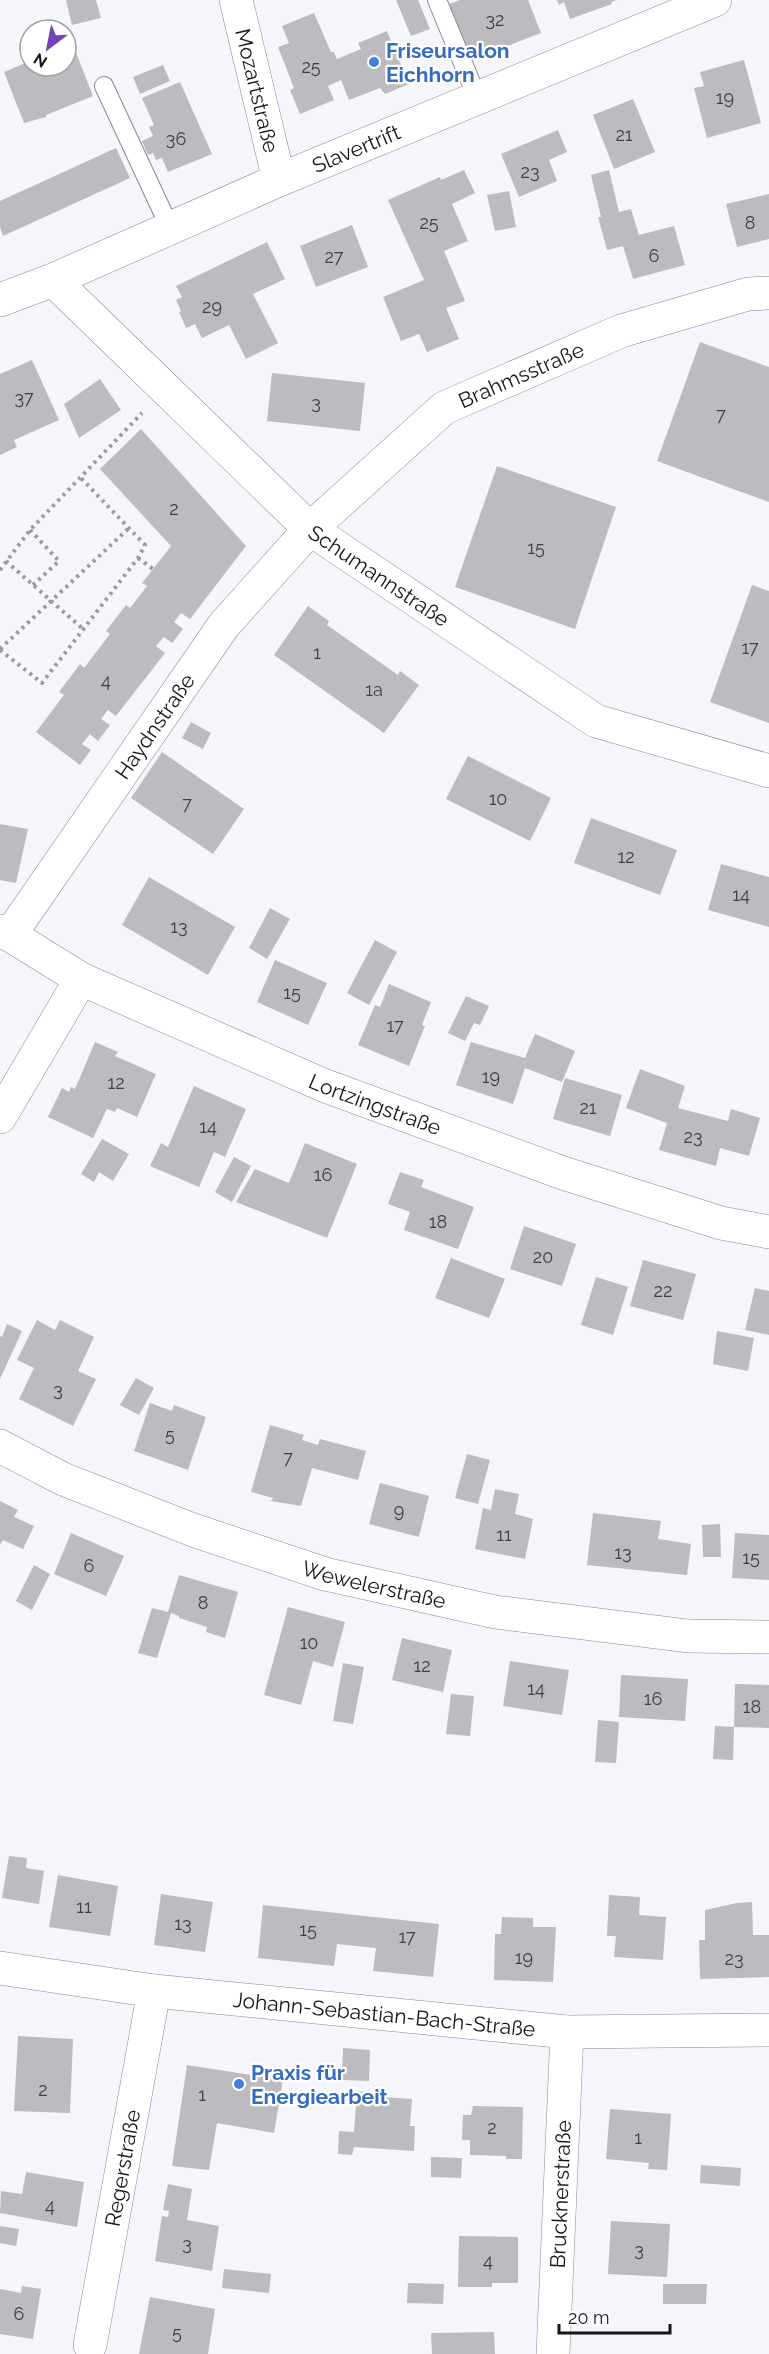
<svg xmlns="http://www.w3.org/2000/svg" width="769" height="2354" font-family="Raleway,sans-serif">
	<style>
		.building { fill: #bcbbc0 }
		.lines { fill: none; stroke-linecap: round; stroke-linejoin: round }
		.service-casing { stroke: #87898d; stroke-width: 20 }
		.minor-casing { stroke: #87898d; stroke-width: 34 }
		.path { stroke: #9a9b9f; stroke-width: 4; stroke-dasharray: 3 4.5; stroke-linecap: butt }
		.service { stroke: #fff; stroke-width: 18 }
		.minor { stroke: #fff; stroke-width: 33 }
		.shop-dot { fill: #3f7fe0; stroke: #fff; stroke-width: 2 }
		.labels { text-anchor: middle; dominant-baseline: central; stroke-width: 4.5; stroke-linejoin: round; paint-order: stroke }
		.number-label { font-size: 18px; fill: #3f3f42 }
		.shop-label { font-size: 21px; font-weight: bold; fill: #366cbe; stroke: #fff; text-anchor: start }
		.street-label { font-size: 21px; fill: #151618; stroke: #fff }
	</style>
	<rect width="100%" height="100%" fill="#f4f6fb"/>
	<!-- building -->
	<path class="building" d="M 66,0 L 96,0 L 101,18 L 72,25 Z
		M 396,0 L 418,0 L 430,29 L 411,36 Z
		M 460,0 L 528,0 L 541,33 L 471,60 L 449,4 Z
		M 557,0 L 617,0 L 611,2 L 612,4 L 570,19 L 564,2 L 559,5 Z
		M 314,13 L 331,52 L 334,52 L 337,59 L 361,49 L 358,43 L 387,31 L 409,84 L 385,94 L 380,88 L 349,100 L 341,80 L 328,86 L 334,100 L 300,114 L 290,90 L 294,88 L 278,47 L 289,43 L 282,26 Z
		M 73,45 L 93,96 L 46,115 L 46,117 L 24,123 L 4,72 L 30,61 L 30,66 L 66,66 L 66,47 Z
		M 744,60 L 761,123 L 707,138 L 694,88 L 704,86 L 700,72 Z
		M 163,65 L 170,81 L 140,94 L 133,77 Z
		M 180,82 L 212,154 L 168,172 L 162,158 L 156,160 L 153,153 L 148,155 L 142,141 L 153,136 L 149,127 L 154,125 L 142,98 Z
		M 633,99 L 655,152 L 614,169 L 593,115 Z
		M 558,130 L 567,152 L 549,160 L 557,181 L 519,197 L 501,154 Z
		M 116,148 L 130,178 L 3,236 L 0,227 L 0,201 Z
		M 464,170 L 475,193 L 452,204 L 468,241 L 444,251 L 465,301 L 446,308 L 459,339 L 427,352 L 419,334 L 401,341 L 383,297 L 424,280 L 388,200 L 440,177 L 441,180 Z
		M 609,170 L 619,212 L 631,209 L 639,235 L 674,226 L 685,265 L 633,279 L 623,246 L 607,250 L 598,217 L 601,217 L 591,175 Z
		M 509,191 L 516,227 L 495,231 L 487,195 Z
		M 769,194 L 769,239 L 737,247 L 726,204 Z
		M 352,225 L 368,267 L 316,287 L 300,246 Z
		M 267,242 L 285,279 L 253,294 L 278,343 L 246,359 L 229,325 L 202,338 L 195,324 L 186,328 L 179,312 L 181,311 L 176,300 L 182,297 L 176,286 Z
		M 700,342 L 769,367 L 769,502 L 657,461 Z
		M 32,360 L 59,420 L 14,440 L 17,447 L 0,455 L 0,374 Z
		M 272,373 L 365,383 L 360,431 L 267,421 Z
		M 100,379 L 121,410 L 79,438 L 64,404 Z
		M 141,429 L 246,546 L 190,619 L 181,613 L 174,622 L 183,629 L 172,643 L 164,637 L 156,646 L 165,653 L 116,716 L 108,710 L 101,719 L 110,725 L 98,741 L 90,734 L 82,744 L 91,750 L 80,765 L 36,732 L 64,695 L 59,692 L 80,664 L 84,668 L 110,634 L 106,631 L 126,605 L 130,608 L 147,586 L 142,583 L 171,546 L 100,469 Z
		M 497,466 L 616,507 L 575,629 L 455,587 Z
		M 752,585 L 769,591 L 769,723 L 710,702 Z
		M 308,606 L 329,621 L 327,625 L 398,675 L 400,671 L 419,685 L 384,733 L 274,655 Z
		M 191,722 L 211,733 L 203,749 L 182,738 Z
		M 162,752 L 244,809 L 213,854 L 131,798 Z
		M 468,756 L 551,798 L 530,841 L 446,799 Z
		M 591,818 L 677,850 L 660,895 L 574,863 Z
		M 0,824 L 28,829 L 16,883 L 0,880 Z
		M 721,864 L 769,877 L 769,927 L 708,910 Z
		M 149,877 L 235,927 L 208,975 L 122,925 Z
		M 270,908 L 290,919 L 267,959 L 249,948 Z
		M 375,940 L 397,952 L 369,1005 L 347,993 Z
		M 275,960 L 327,983 L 308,1025 L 257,1002 Z
		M 389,984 L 431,1002 L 422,1025 L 425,1026 L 409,1066 L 358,1045 L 375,1005 L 380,1007 Z
		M 466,996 L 489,1006 L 480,1025 L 474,1023 L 465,1041 L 448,1033 Z
		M 535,1034 L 575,1051 L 562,1082 L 525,1068 L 513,1104 L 456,1085 L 471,1042 L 525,1058 Z
		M 95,1042 L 118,1052 L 115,1056 L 156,1074 L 137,1117 L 117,1108 L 115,1112 L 107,1109 L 93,1138 L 48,1117 L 62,1088 L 69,1092 L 71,1087 L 75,1089 Z
		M 640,1069 L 685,1086 L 678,1108 L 728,1121 L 731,1109 L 760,1118 L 749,1156 L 720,1148 L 716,1166 L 659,1150 L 667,1123 L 626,1108 Z
		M 565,1078 L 622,1095 L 610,1136 L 553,1119 Z
		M 194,1086 L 246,1109 L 225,1157 L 214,1152 L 199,1187 L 150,1166 L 161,1143 L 168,1147 Z
		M 102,1139 L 129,1154 L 113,1181 L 99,1172 L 94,1182 L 81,1174 Z
		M 305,1143 L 357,1164 L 327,1238 L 236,1202 L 255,1169 L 289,1183 Z
		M 234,1157 L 251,1166 L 232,1202 L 215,1192 Z
		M 400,1172 L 424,1180 L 421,1187 L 474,1207 L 458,1249 L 404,1230 L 410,1212 L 388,1204 Z
		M 524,1226 L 576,1244 L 562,1286 L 510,1269 Z
		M 451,1258 L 505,1279 L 489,1318 L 435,1298 Z
		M 643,1260 L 696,1274 L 683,1320 L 630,1306 Z
		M 596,1277 L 628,1287 L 613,1335 L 581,1325 Z
		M 755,1288 L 769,1291 L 769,1335 L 745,1330 Z
		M 37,1320 L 55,1330 L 60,1320 L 94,1337 L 78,1371 L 96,1379 L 73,1426 L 19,1399 L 34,1368 L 17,1360 Z
		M 7,1324 L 22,1331 L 0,1379 L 0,1336 L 2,1337 Z
		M 717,1331 L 754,1338 L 748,1371 L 713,1364 Z
		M 136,1378 L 154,1388 L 139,1415 L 120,1405 Z
		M 150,1403 L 172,1411 L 174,1405 L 206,1417 L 188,1470 L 134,1451 Z
		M 270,1425 L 304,1435 L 302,1440 L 318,1445 L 320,1439 L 366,1451 L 358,1480 L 312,1468 L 301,1506 L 271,1501 L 273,1498 L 251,1492 Z
		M 467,1454 L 490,1460 L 478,1504 L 455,1498 Z
		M 380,1483 L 429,1496 L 419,1537 L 369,1524 Z
		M 495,1489 L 519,1494 L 515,1514 L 533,1519 L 525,1559 L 475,1549 L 483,1508 L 491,1510 Z
		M 0,1501 L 18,1510 L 14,1517 L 34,1526 L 23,1549 L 3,1540 L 0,1545 Z
		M 593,1513 L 661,1521 L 658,1539 L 691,1544 L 687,1575 L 587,1565 Z
		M 720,1524 L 721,1557 L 703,1557 L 702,1525 Z
		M 71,1533 L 124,1556 L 106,1596 L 54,1574 Z
		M 735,1533 L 769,1535 L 769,1580 L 732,1578 Z
		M 34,1565 L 50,1574 L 32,1610 L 16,1601 Z
		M 179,1575 L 238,1592 L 225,1638 L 206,1632 L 207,1627 L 179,1618 L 179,1616 L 171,1613 L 157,1658 L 138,1653 L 152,1608 L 168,1612 Z
		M 288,1607 L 345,1622 L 333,1667 L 313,1661 L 301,1705 L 264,1695 Z
		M 402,1638 L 452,1650 L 443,1692 L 392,1680 Z
		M 510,1661 L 569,1670 L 562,1715 L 503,1706 Z
		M 343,1663 L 364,1667 L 353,1724 L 333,1721 Z
		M 621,1675 L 688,1679 L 685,1721 L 619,1717 Z
		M 735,1684 L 769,1685 L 769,1728 L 734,1727 Z
		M 451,1694 L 474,1696 L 470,1736 L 446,1734 Z
		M 598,1720 L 619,1722 L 616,1763 L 595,1762 Z
		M 715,1726 L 734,1727 L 733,1760 L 713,1759 Z
		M 9,1856 L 27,1858 L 26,1868 L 44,1871 L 39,1904 L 2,1898 Z
		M 58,1875 L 118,1886 L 110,1936 L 49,1927 Z
		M 161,1894 L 213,1902 L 205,1952 L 154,1945 Z
		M 609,1895 L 640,1897 L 639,1915 L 666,1917 L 663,1960 L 614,1957 L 616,1936 L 607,1936 Z
		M 752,1902 L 753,1935 L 769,1935 L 769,1977 L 700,1979 L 699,1940 L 705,1940 L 705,1910 L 737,1903 Z
		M 263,1905 L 439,1924 L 433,1977 L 373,1971 L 376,1948 L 337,1944 L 334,1966 L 258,1958 Z
		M 502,1917 L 533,1918 L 533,1927 L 556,1927 L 553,1982 L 494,1980 L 495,1934 L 501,1934 Z
		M 18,2036 L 73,2039 L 70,2113 L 14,2111 Z
		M 343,2048 L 370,2050 L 369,2081 L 342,2080 Z
		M 187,2065 L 283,2080 L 274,2133 L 217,2123 L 209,2170 L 172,2166 Z
		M 357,2091 L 383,2094 L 383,2097 L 412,2099 L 410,2126 L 415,2126 L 414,2151 L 354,2147 L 352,2155 L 338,2154 L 339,2131 L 354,2132 Z
		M 473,2106 L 523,2107 L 522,2159 L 506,2159 L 506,2156 L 470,2155 L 470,2140 L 462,2140 L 463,2115 L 471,2115 Z
		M 610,2109 L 671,2114 L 667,2170 L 648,2169 L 649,2163 L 606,2159 Z
		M 431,2157 L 462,2158 L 461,2178 L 431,2177 Z
		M 701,2165 L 741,2168 L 740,2186 L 700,2183 Z
		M 26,2172 L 84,2182 L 77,2227 L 0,2213 L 1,2191 L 22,2194 Z
		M 168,2184 L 192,2189 L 187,2220 L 219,2226 L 212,2271 L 155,2261 L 162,2216 L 168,2217 L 169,2211 L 163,2210 Z
		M 611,2221 L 670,2224 L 667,2277 L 608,2274 Z
		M 0,2226 L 19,2229 L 16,2246 L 0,2243 Z
		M 459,2236 L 518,2237 L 518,2283 L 492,2283 L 492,2287 L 458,2287 Z
		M 224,2269 L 271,2274 L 269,2293 L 222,2288 Z
		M 408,2283 L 444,2284 L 443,2304 L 407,2303 Z
		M 663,2284 L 707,2284 L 706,2304 L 663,2304 Z
		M 22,2286 L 41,2289 L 33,2339 L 0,2334 L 0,2289 L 21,2293 Z
		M 150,2297 L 215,2309 L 208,2354 L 139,2354 Z
		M 494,2332 L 495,2354 L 432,2354 L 431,2333 Z"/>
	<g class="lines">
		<defs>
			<path id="service" d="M 437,0 L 477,97
				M 104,86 L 170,228"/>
			<g id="minor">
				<path id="s1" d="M 236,0 L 279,180"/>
				<path id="s2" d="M 53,280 L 310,529 L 596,721 L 769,771"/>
				<path id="s3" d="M 0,300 L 53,280 L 279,180 L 715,0"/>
				<path id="s4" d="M 0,931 L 10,935 L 81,979 L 323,1085 L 563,1173 L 721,1223 L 769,1232"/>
				<path id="s5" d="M 10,935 L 224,625 L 310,529 L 444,408 L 621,331 L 748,294 L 769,293"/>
				<path d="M 0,1117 L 81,979"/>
				<path id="s6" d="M 0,1446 L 63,1479 L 193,1530 L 325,1574 L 495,1612 L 688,1636 L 769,1637"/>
				<path id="s7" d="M 0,1968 L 154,1991 L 567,2032 L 769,2030"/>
				<path id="s8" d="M 90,2345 L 154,1991"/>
				<path id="s9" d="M 553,2354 L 567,2032"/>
			</g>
		</defs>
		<!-- service casing -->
		<use href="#service" class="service-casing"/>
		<!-- minor casing -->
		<use href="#minor" class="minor-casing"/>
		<!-- path -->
		<path class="path" d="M 30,530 L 59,561 L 33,585
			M 138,558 L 153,569
			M 6,561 L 83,629
			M 0,570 L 30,530 L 142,413
			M 0,649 L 129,528
			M 0,650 L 42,683 L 138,558 L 145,545 L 79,476"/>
		<!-- service -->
		<use href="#service" class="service"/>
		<!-- minor -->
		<use href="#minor" class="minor"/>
	</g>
	<!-- markers -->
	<g class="shop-dot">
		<circle cx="374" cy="62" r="6"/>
		<circle cx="239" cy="2084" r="6"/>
	</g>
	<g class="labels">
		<!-- number labels -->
		<g class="number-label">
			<text x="495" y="19">32</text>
			<text x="311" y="66">25</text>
			<text x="725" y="97">19</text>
			<text x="624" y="134">21</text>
			<text x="176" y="138">36</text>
			<text x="530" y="171">23</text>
			<text x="429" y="222">25</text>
			<text x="750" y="222">8</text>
			<text x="654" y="255">6</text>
			<text x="334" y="256">27</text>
			<text x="212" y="306">29</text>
			<text x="24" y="397">37</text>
			<text x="316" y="402">3</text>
			<text x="721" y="414">7</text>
			<text x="174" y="508">2</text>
			<text x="536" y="547">15</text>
			<text x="750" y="647">17</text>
			<text x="317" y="652">1</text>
			<text x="106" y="680">4</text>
			<text x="374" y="689">1a</text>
			<text x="498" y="798">10</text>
			<text x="187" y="803">7</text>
			<text x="626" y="856">12</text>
			<text x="741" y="894">14</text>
			<text x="179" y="926">13</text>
			<text x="292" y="992">15</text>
			<text x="395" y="1025">17</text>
			<text x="491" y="1076">19</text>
			<text x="116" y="1082">12</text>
			<text x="588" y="1107">21</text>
			<text x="208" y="1126">14</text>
			<text x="693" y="1136">23</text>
			<text x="323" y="1174">16</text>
			<text x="438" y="1221">18</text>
			<text x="543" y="1256">20</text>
			<text x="663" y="1290">22</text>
			<text x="58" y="1389">3</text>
			<text x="170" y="1434">5</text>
			<text x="288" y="1457">7</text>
			<text x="399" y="1510">9</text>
			<text x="504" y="1534">11</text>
			<text x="623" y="1552">13</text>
			<text x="751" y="1557">15</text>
			<text x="89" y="1565">6</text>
			<text x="203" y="1602">8</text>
			<text x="309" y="1642">10</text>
			<text x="422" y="1665">12</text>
			<text x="536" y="1688">14</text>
			<text x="653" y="1698">16</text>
			<text x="752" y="1706">18</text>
			<text x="84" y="1906">11</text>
			<text x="183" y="1923">13</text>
			<text x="308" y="1929">15</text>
			<text x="407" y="1936">17</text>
			<text x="524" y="1957">19</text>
			<text x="734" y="1958">23</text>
			<text x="43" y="2089">2</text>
			<text x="202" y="2094">1</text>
			<text x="492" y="2127">2</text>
			<text x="638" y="2137">1</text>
			<text x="50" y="2205">4</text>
			<text x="187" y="2243">3</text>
			<text x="639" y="2249">3</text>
			<text x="488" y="2260">4</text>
			<text x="19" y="2313">6</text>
			<text x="177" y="2332">5</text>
		</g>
		<!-- shop labels -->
		<g class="shop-label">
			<text x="386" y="50">Friseursalon<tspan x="386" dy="24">Eichhorn</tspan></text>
			<text x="251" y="2072">Praxis für<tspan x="251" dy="24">Energiearbeit</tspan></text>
		</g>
		<!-- street labels -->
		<g class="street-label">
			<text stroke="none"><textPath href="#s1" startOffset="93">Mozartstraße</textPath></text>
			<text stroke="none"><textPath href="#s3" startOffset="387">Slavertrift</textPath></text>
			<text stroke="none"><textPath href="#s5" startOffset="770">Brahmsstraße</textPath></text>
			<text stroke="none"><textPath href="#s2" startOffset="441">Schumannstraße</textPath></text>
			<text stroke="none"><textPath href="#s5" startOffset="254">Haydnstraße</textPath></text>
			<text stroke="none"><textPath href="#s4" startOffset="414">Lortzingstraße</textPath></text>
			<text stroke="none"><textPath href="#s6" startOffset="400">Wewelerstraße</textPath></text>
			<text stroke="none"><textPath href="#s7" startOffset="387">Johann-Sebastian-Bach-Straße</textPath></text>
			<text stroke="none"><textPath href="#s8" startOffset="180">Regerstraße</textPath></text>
			<text stroke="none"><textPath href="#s9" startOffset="160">Brucknerstraße</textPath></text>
		</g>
	</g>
	<!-- north arrow -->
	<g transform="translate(48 48) rotate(212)"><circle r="28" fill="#ffffff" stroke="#a1a2a3" stroke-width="1.5"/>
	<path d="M0-4.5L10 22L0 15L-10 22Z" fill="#7342ba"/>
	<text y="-9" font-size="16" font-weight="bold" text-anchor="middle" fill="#151618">N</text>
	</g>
	<!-- scale -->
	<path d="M559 2324v9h111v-9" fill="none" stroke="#151618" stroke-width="3"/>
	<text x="568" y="2324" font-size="18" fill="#151618" stroke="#ffffff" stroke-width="4.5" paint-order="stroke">20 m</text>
</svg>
